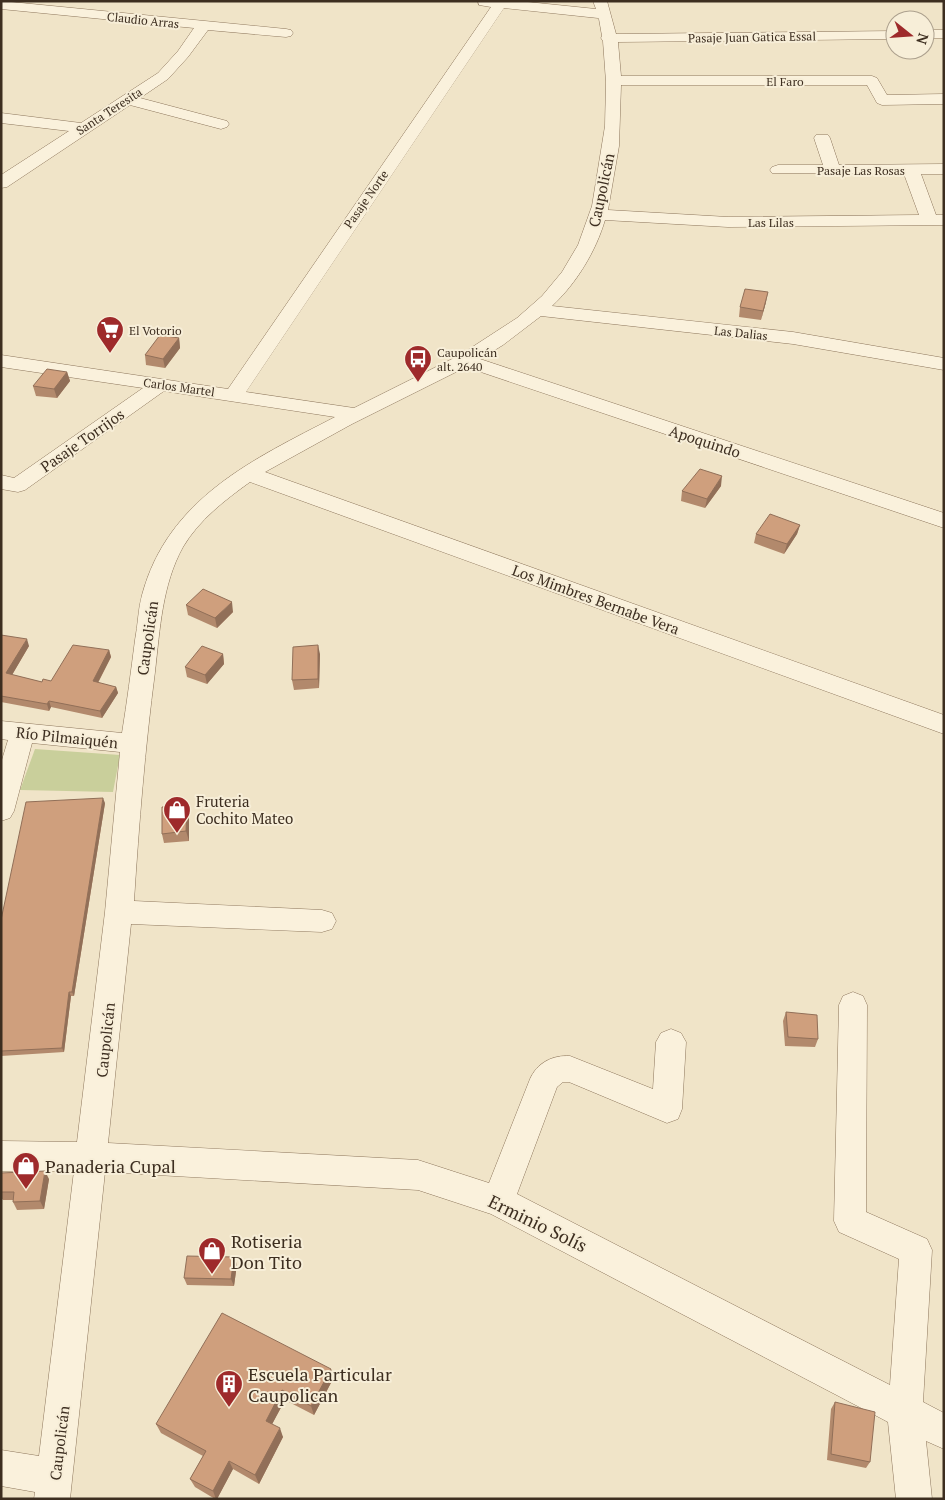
<svg xmlns="http://www.w3.org/2000/svg" width="945" height="1500" font-family="'PT Serif',serif">
	<style>
		.green { fill: #c9cf9b }
		.lines { fill: none; stroke-linecap: round; stroke-linejoin: round }
		.minor-casing { stroke: #8d765c; stroke-width: 1 }
		.minor { fill: #faf1dc; fill-rule: evenodd }
		.wall { fill: #b2896c }
		.shaded-wall { fill: #916f58 }
		.building { fill: #cf9f7d; stroke: #916f58 }
		.labels { text-anchor: middle; dominant-baseline: central; stroke-width: 4; stroke-linejoin: round; paint-order: stroke }
		.far-street-label { font-size: 12px; fill: #3d2e20; stroke: #f7eed8 }
		.far-poi-label { font-size: 12px; fill: #3d2e20; stroke: #f7eed8; text-anchor: start }
		.street-label { font-size: 15px; fill: #3d2e20; stroke: #f7eed8 }
		.poi-label { font-size: 15px; fill: #3d2e20; stroke: #f7eed8; text-anchor: start }
		.near-poi-label { font-size: 18px; fill: #3d2e20; stroke: #f7eed8; text-anchor: start }
		.near-street-label { font-size: 18px; fill: #3d2e20; stroke: #f7eed8 }
	</style>
	<rect width="100%" height="100%" fill="#f0e4c8"/>
	<!-- green -->
	<path class="green" d="M 35,749 L 120,755 L 113,792 L 20,790 Z"/>
	<g class="lines">
		<defs>
			<path id="minor" d="M 1,1 L 286,29 L 291,30 L 293,33 L 291,36 L 286,37 L 208,30 L 188,57 L 168,79 L 140,98 L 227,121 L 229,124 L 227,127 L 221,129 L 130,105 L 7,187 L 1,188 L 1,175 L 69,131 L 1,123 L 1,113 L 81,123 L 158,73 L 178,51 L 194,28 L 1,9 Z
				M 478,1 L 518,1 L 596,9 L 593,1 L 607,1 L 616,34 L 895,31 L 895,39 L 618,42 L 621,76 L 872,76 L 877,78 L 887,95 L 944,94 L 944,104 L 882,105 L 877,103 L 867,85 L 621,85 L 619,146 L 608,210 L 728,217 L 919,215 L 904,174 L 772,173 L 770,170 L 772,167 L 778,165 L 823,165 L 814,138 L 816,135 L 828,135 L 830,138 L 839,165 L 944,164 L 944,174 L 921,174 L 936,215 L 944,215 L 944,225 L 728,227 L 605,220 C 596,251 576,284 552,306 L 793,332 L 944,358 L 944,370 L 793,344 L 541,316 L 503,345 L 480,359 L 944,513 L 944,528 L 466,367 L 352,424 L 265,472 L 944,715 L 944,734 L 250,482 C 225,500 199,520 183,547 C 162,585 160,629 155,672 C 145,748 139,824 134,901 L 322,910 L 332,913 L 336,921 L 332,929 L 322,932 L 131,924 L 108,1143 L 418,1160 L 489,1183 L 530,1079 C 537,1063 552,1055 570,1056 L 653,1089 L 656,1042 L 661,1033 L 671,1029 L 681,1033 L 686,1042 L 682,1109 L 678,1119 L 667,1123 L 569,1082 L 563,1082 L 557,1087 L 517,1194 L 890,1385 L 899,1259 L 839,1232 L 834,1221 L 839,1005 L 843,996 L 853,992 L 863,996 L 867,1005 L 866,1212 L 927,1239 L 932,1250 L 923,1402 L 944,1413 L 944,1449 L 926,1441 L 932,1499 L 896,1499 L 888,1422 L 491,1214 L 418,1190 L 105,1172 L 70,1499 L 34,1499 L 35,1492 L 1,1486 L 1,1450 L 39,1456 L 74,1171 L 1,1171 L 1,1141 L 77,1142 L 105,912 L 120,752 L 32,743 L 14,811 L 10,818 L 1,821 L 1,763 L 8,740 L 1,739 L 1,721 L 122,733 C 127,702 131,671 135,640 C 138,625 138,609 142,595 C 168,498 254,459 335,417 L 164,391 L 25,490 L 18,492 L 1,489 L 1,475 L 14,478 L 143,388 L 1,367 L 1,355 L 228,389 L 491,7 L 479,5 ZM 504,8 L 598,18 L 599,19 L 602,36 L 601,38 L 603,41 L 606,82 L 605,126 L 592,206 L 578,245 L 562,272 L 542,296 L 517,318 L 460,355 L 354,408 L 246,392 Z
				M 925,30 L 944,30 L 944,38 L 925,38 Z"/>
		</defs>
		<!-- minor casing -->
		<use href="#minor" class="minor-casing"/>
		<!-- minor -->
		<use href="#minor" class="minor"/>
	</g>
	<!-- wall -->
	<path class="wall" d="M 766,302 L 761,320 L 739,317 L 740,307 Z
		M 179,338 L 180,348 L 165,368 L 146,365 L 145,355 Z
		M 67,372 L 70,381 L 57,398 L 36,396 L 33,386 Z
		M 721,486 L 705,508 L 681,501 L 682,491 Z
		M 800,525 L 797,534 L 784,554 L 754,543 L 756,534 Z
		M 186,605 L 233,612 L 217,628 L 188,615 Z
		M 1,635 L 29,646 L 12,675 L 42,682 L 51,681 L 109,650 L 111,657 L 98,683 L 116,687 L 118,693 L 102,718 L 51,707 L 49,711 L 1,702 Z
		M 223,654 L 224,664 L 207,684 L 187,677 L 185,667 Z
		M 320,654 L 319,688 L 294,690 L 292,680 Z
		M 105,803 L 74,996 L 71,996 L 64,1052 L 1,1056 L 1,920 Z
		M 187,805 L 189,815 L 189,841 L 164,843 L 162,834 Z
		M 786,1012 L 818,1039 L 815,1047 L 785,1046 L 783,1021 Z
		M 1,1173 L 49,1179 L 44,1209 L 17,1210 L 13,1202 L 13,1200 L 3,1200 L 1,1198 Z
		M 237,1264 L 234,1286 L 187,1285 L 184,1278 Z
		M 331,1369 L 333,1379 L 314,1415 L 285,1400 L 272,1424 L 283,1437 L 259,1484 L 233,1469 L 217,1499 L 215,1499 L 195,1487 L 190,1479 L 203,1456 L 161,1433 L 156,1424 Z
		M 835,1402 L 870,1462 L 866,1468 L 827,1460 L 831,1409 Z"/>
	<!-- shaded-wall -->
	<path class="shaded-wall" d="M 768,292 L 766,302 L 761,320 L 763,311 Z
		M 179,338 L 180,348 L 165,368 L 163,359 Z
		M 67,372 L 70,381 L 57,398 L 54,389 Z
		M 722,476 L 721,486 L 705,508 L 707,499 Z
		M 800,525 L 797,534 L 784,554 L 787,544 Z
		M 232,602 L 233,612 L 217,628 L 215,618 Z
		M 27,639 L 29,646 L 9,680 L 6,673 Z
		M 318,645 L 320,654 L 319,688 L 318,679 Z
		M 109,650 L 111,657 L 95,688 L 93,681 Z
		M 223,654 L 224,664 L 207,684 L 205,675 Z
		M 116,687 L 118,693 L 102,718 L 100,711 Z
		M 49,701 L 51,707 L 49,711 L 47,704 Z
		M 103,798 L 105,803 L 74,996 L 72,992 Z
		M 187,805 L 189,815 L 189,841 L 186,831 Z
		M 69,992 L 71,996 L 64,1052 L 62,1048 Z
		M 45,1171 L 49,1179 L 44,1209 L 40,1201 Z
		M 234,1257 L 237,1264 L 234,1286 L 231,1279 Z
		M 331,1369 L 333,1379 L 314,1415 L 311,1406 Z
		M 282,1390 L 285,1400 L 269,1430 L 266,1421 Z
		M 280,1428 L 283,1437 L 259,1484 L 255,1475 Z
		M 229,1461 L 233,1469 L 217,1499 L 216,1499 L 213,1491 Z"/>
	<!-- building -->
	<path class="building" d="M 745,289 L 768,292 L 763,311 L 740,307 Z
		M 160,335 L 179,338 L 163,359 L 145,355 Z
		M 47,369 L 67,372 L 54,389 L 33,386 Z
		M 700,469 L 722,476 L 707,499 L 682,491 Z
		M 770,514 L 800,525 L 787,544 L 756,534 Z
		M 203,589 L 232,602 L 215,618 L 186,605 Z
		M 1,635 L 27,639 L 6,673 L 42,682 L 43,679 L 51,681 L 73,645 L 109,650 L 93,681 L 116,687 L 100,711 L 49,701 L 47,704 L 1,696 Z
		M 318,645 L 318,679 L 292,680 L 293,647 Z
		M 202,646 L 223,654 L 205,675 L 185,667 Z
		M 103,798 L 72,992 L 69,992 L 62,1048 L 1,1051 L 1,920 L 26,802 Z
		M 187,805 L 186,831 L 162,834 L 162,807 Z
		M 786,1012 L 817,1015 L 818,1039 L 788,1037 Z
		M 45,1171 L 40,1201 L 13,1202 L 14,1192 L 1,1192 L 1,1173 Z
		M 187,1256 L 234,1257 L 231,1279 L 184,1278 Z
		M 222,1313 L 331,1369 L 311,1406 L 282,1390 L 266,1421 L 280,1428 L 255,1475 L 229,1461 L 213,1491 L 190,1479 L 206,1451 L 156,1424 Z
		M 835,1402 L 875,1412 L 870,1462 L 831,1454 Z"/>
	<!-- icons -->
	<defs>
		<symbol id="supermarket-pin" viewBox="-11 -11 22 30"><path d="M0 17L-7.5 6A9.5 9.5 0 1 1 7.5 6Z" fill="#9e2a2b" stroke="#f7eed8"/><path d="M-6-5.5h2.5l.6 2H6L4.5 2H-2.5L-4.4-4H-6ZM-1.5 3.2a1.3 1.3 0 1 0 .1 0ZM3 3.2a1.3 1.3 0 1 0 .1 0Z" fill="#fff"/></symbol>
		<symbol id="bus-pin" viewBox="-11 -11 22 30"><path d="M0 17L-7.5 6A9.5 9.5 0 1 1 7.5 6Z" fill="#9e2a2b" stroke="#f7eed8"/><path d="M-5-6H5V4H4V6H2V4H-2V6H-4V4H-5ZM-3.5-4V0h7V-4ZM-3.5 1.2v1.5H-2V1.2ZM2 1.2v1.5H3.5V1.2Z" fill="#fff"/></symbol>
		<symbol id="shop-pin" viewBox="-11 -11 22 30"><path d="M0 17L-7.5 6A9.5 9.5 0 1 1 7.5 6Z" fill="#9e2a2b" stroke="#f7eed8"/><path d="M-5-2.5h2.3a2.7 3.5 0 0 1 5.4 0H5L5.5 6h-11ZM-1.5-2.5h3a1.5 2.3 0 0 0-3 0Z" fill="#fff"/></symbol>
		<symbol id="building-pin" viewBox="-11 -11 22 30"><path d="M0 17L-7.5 6A9.5 9.5 0 1 1 7.5 6Z" fill="#9e2a2b" stroke="#f7eed8"/><path d="M-4-6H4V6H1V3H-1V6H-4ZM-2.5-4.3h1.7v1.8h-1.7ZM.8-4.3h1.7v1.8H.8ZM-2.5-1h1.7V.8h-1.7ZM.8-1h1.7V.8H.8Z" fill="#fff"/></symbol>
	</defs>
	<g fill-rule="evenodd">
		<use href="#supermarket-pin" x="94" y="314" width="32" height="43"/>
		<use href="#bus-pin" x="402" y="343" width="32" height="43"/>
		<use href="#shop-pin" x="161" y="794" width="32" height="43"/>
		<use href="#shop-pin" x="10" y="1150" width="32" height="43"/>
		<use href="#shop-pin" x="196" y="1235" width="32" height="43"/>
		<use href="#building-pin" x="213" y="1368" width="32" height="43"/>
	</g>
	<g class="labels">
		<!-- far-street labels -->
		<g class="far-street-label">
			<text transform="translate(143 20) rotate(6)">Claudio Arras</text>
			<text transform="translate(752 37) rotate(-1)">Pasaje Juan Gatica Essal</text>
			<text x="785" y="81">El Faro</text>
			<text transform="translate(109 111) rotate(-33)">Santa Teresita</text>
			<text x="861" y="170">Pasaje Las Rosas</text>
			<text transform="translate(366 199) rotate(-55)">Pasaje Norte</text>
			<text x="771" y="222">Las Lilas</text>
			<text transform="translate(741 333) rotate(6)">Las Dalias</text>
			<text transform="translate(179 387) rotate(8)">Carlos Martel</text>
		</g>
		<!-- far-poi labels -->
		<g class="far-poi-label">
			<text x="129" y="330">El Votorio</text>
			<text x="437" y="352">Caupolicán<tspan x="437" dy="14">alt. 2640</tspan></text>
		</g>
		<!-- street labels -->
		<g class="street-label">
			<text transform="translate(601 190) rotate(-78)">Caupolicán</text>
			<text transform="translate(82 440) rotate(-35)">Pasaje Torrijos</text>
			<text transform="translate(705 441) rotate(18)">Apoquindo</text>
			<text transform="translate(596 599) rotate(20)">Los Mimbres Bernabe Vera</text>
			<text transform="translate(147 638) rotate(-82)">Caupolicán</text>
			<text transform="translate(67 737) rotate(6)">Río Pilmaiquén</text>
			<text transform="translate(105 1040) rotate(-84)">Caupolicán</text>
			<text transform="translate(59 1443) rotate(-83)">Caupolicán</text>
		</g>
		<!-- poi labels -->
		<g class="poi-label">
			<text x="196" y="801">Fruteria<tspan x="196" dy="17">Cochito Mateo</tspan></text>
		</g>
		<!-- near-poi labels -->
		<g class="near-poi-label">
			<text x="45" y="1166">Panaderia Cupal</text>
			<text x="231" y="1241">Rotiseria<tspan x="231" dy="21">Don Tito</tspan></text>
			<text x="248" y="1374">Escuela Particular<tspan x="248" dy="21">Caupolican</tspan></text>
		</g>
		<!-- near-street labels -->
		<g class="near-street-label">
			<text transform="translate(538 1223) rotate(26)">Erminio Solís</text>
		</g>
	</g>
	<!-- border -->
	<rect width="945" height="1500" fill="none" stroke="#3d2e20" stroke-width="5"/>
	<!-- north arrow -->
	<g transform="translate(910 35) rotate(107)"><circle r="24" fill="#f7eed8" stroke="#ada18e"/>
	<path d="M0-4L9 19L0 12L-9 19Z" fill="#9e2a2b"/>
	<text y="-8" font-size="14" font-weight="bold" text-anchor="middle" fill="#3d2e20">N</text>
	</g>
</svg>
